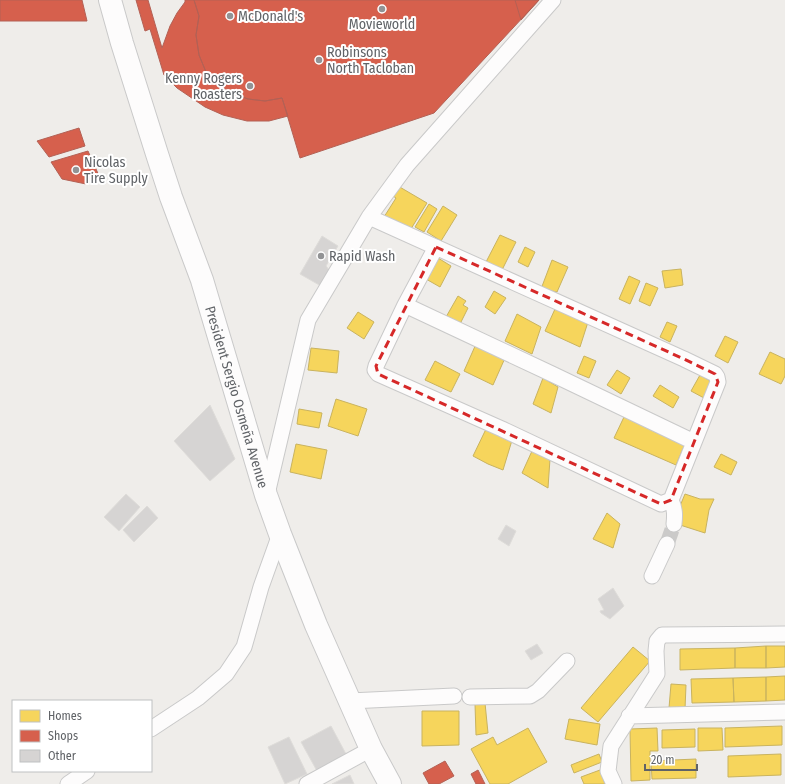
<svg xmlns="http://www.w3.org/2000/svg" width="785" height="784" font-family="'Fira Sans Condensed',sans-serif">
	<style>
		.homes { fill: #f6d55c; stroke: #c9b35f }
		.shops { fill: #d6604d; stroke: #b36155 }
		.building { fill: #d6d4d3; stroke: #dedcd9 }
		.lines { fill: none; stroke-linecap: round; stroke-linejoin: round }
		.minor-tunnel { stroke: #cbcac9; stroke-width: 15; stroke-dasharray: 15 8; stroke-linecap: butt }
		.minor-casing { stroke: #c9c9c9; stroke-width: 17 }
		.secondary-casing { stroke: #c9c9c9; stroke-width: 24 }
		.minor { stroke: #fdfcfc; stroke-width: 15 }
		.secondary { stroke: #fdfcfc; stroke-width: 22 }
		.marked { fill: none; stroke: #d62828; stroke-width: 3; stroke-dasharray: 8 5; stroke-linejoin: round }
		.poi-dot { fill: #929395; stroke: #fff; stroke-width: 1.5 }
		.labels { text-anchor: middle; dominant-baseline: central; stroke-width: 4; stroke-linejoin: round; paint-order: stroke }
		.poi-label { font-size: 14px; fill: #606367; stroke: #fff; text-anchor: start }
		.street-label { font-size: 14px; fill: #606367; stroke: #fff }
	</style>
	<rect width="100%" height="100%" fill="#efedea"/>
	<!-- homes -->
	<path class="homes" d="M 398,186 L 427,203 L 409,232 L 384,217 L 396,198 L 393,196 Z
		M 429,204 L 437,209 L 424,232 L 415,227 Z
		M 443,206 L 457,215 L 441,241 L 427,232 Z
		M 500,235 L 516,242 L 502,270 L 486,262 Z
		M 525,247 L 535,252 L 528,267 L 518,262 Z
		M 438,258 L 451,266 L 440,287 L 426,279 Z
		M 552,260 L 568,267 L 557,292 L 541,289 Z
		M 681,269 L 683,285 L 665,288 L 662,271 Z
		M 629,276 L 640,281 L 630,304 L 619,299 Z
		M 646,283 L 658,288 L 650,306 L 639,301 Z
		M 494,291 L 506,298 L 495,314 L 485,307 Z
		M 458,296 L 466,301 L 463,305 L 468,308 L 460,324 L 446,317 Z
		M 555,309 L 588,322 L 580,347 L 545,331 Z
		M 358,312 L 374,322 L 364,339 L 347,328 Z
		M 517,314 L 541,327 L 532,354 L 505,341 Z
		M 667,322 L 677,326 L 670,342 L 660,337 Z
		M 725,336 L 738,342 L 728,363 L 715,356 Z
		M 476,344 L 505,358 L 493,385 L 464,371 Z
		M 311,348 L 339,351 L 337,373 L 308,370 Z
		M 770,352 L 785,359 L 785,376 L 781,384 L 759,374 Z
		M 584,356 L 596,361 L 589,378 L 577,373 Z
		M 435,361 L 460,374 L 451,392 L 425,380 Z
		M 617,370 L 630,378 L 621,394 L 607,385 Z
		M 700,375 L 712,382 L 704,398 L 691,391 Z
		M 543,378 L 558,387 L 551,413 L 533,404 Z
		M 660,385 L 679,397 L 673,408 L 653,396 Z
		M 336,399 L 367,409 L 358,436 L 328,426 Z
		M 299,409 L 322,413 L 319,428 L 297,424 Z
		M 624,417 L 685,444 L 676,465 L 614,438 Z
		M 487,427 L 513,437 L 503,470 L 488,464 L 473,456 Z
		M 296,444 L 327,450 L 321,479 L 290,472 Z
		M 532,451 L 550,459 L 548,488 L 522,473 Z
		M 721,454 L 737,462 L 731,475 L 714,467 Z
		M 685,494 L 700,499 L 714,499 L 709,510 L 705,533 L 677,524 L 680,506 Z
		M 607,513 L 620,524 L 613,548 L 593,539 Z
		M 766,646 L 785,646 L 785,667 L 766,668 Z
		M 766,646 L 766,668 L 735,668 L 735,648 Z
		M 633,647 L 650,661 L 598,722 L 581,708 Z
		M 735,648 L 735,668 L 680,670 L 680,649 Z
		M 785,676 L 785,700 L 766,701 L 766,677 Z
		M 766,677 L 766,701 L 734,702 L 733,678 Z
		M 733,678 L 734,702 L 692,703 L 691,679 Z
		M 671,684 L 686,685 L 685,709 L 669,708 Z
		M 485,703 L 488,733 L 476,735 L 475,704 Z
		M 422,711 L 459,711 L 459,745 L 422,746 Z
		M 569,719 L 600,724 L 597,745 L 565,739 Z
		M 782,726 L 782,745 L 725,747 L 725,728 Z
		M 528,728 L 547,762 L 508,784 L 490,784 L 471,749 L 493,737 L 497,745 Z
		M 657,728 L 658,751 L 650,751 L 650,780 L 631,781 L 630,729 Z
		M 698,728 L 722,728 L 723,750 L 698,751 Z
		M 695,729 L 695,747 L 662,748 L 662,730 Z
		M 599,754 L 602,762 L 574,773 L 571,765 Z
		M 781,754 L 781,775 L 728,777 L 728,756 Z
		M 696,759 L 696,778 L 652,779 L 651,761 Z
		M 600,770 L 605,784 L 584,784 L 581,777 Z"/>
	<!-- shops -->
	<path class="shops" d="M 0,0 L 82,0 L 87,21 L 0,21 Z
		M 136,0 L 148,0 L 162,48 L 170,26 L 177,13 L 185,2 L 185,0 L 194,0 L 199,16 L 196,35 L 199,55 L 206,72 L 220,86 L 232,93 L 248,99 L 265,101 L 282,98 L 288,116 L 269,121 L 247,121 L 223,115 L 205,107 L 177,88 L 164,75 L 150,29 L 145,31 Z
		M 194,0 L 539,0 L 434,113 L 300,158 L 282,98 L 265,101 L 248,99 L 232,93 L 220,86 L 206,72 L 199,55 L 196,35 L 199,16 Z
		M 515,0 L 539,0 L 521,20 Z
		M 79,128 L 85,146 L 49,157 L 37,141 Z
		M 88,151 L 100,178 L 86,184 L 62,179 L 51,162 Z
		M 445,761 L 454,776 L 439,784 L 429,784 L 423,773 Z
		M 478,770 L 485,784 L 476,784 L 471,774 Z"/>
	<!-- building -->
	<path class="building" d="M 322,236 L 338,246 L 326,266 L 330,271 L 321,286 L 300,274 Z
		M 210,405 L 235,459 L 210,481 L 174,441 Z
		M 126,494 L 140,507 L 119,531 L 104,517 Z
		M 147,506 L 158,518 L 134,542 L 123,530 Z
		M 506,525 L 516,531 L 509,546 L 498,539 Z
		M 613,588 L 624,606 L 610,619 L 601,613 L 600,611 L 604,610 L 598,599 Z
		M 537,644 L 543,653 L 531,660 L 525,651 Z
		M 331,726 L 346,754 L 317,771 L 301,742 Z
		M 289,737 L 307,774 L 285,784 L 268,747 Z
		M 350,775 L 354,784 L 332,784 Z"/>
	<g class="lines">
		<!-- minor-tunnel -->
		<path class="minor-tunnel" d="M 667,544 L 674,524"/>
		<defs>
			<path id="minor" d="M 369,217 L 684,359 L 715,374 L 717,377 L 718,382 L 671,500 L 661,504 L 502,429 L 378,374 L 375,370 L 376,366 L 405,305 L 436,247
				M 405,305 L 552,374 L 694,442
				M 267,494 L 308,320 L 369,217 L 407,165 L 553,0
				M 671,500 C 675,509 675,515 674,524
				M 652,576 L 667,544
				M 470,697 L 530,696 L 538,691 L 567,661
				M 350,701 L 454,696
				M 629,716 L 785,712
				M 151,729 L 198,698 L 226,674 L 244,647 L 261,587 L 280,534
				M 68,784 L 87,771
				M 307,784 L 371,749
				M 614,784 L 608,771 L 611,746 L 657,674 L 656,651 L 657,641 L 662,635 L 785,634"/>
			<g id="secondary">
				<path id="s1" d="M 110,0 L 122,43 L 157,154 L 171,197 L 202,280 L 266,495 L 280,534 L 316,625 L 371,749 L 390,784"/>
			</g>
		</defs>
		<!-- minor casing -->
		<use href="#minor" class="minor-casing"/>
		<!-- secondary casing -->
		<use href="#secondary" class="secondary-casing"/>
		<!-- minor -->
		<use href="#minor" class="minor"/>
		<!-- secondary -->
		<use href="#secondary" class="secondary"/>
	</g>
	<!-- marked area -->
	<path class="marked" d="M 436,247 L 684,359 L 715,374 L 718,382 L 671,500 L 661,504 L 378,374 L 376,366 Z"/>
	<!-- markers -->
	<g class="poi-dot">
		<circle cx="382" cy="9" r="4"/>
		<circle cx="230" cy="16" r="4"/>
		<circle cx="319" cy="60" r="4"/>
		<circle cx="250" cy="86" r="4"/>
		<circle cx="76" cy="170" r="4"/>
		<circle cx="321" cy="256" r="4"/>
	</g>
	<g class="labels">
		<!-- poi labels -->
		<g class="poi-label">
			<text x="238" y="16">McDonald's</text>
			<text x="382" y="24" text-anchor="middle">Movieworld</text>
			<text x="327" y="52">Robinsons<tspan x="327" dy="16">North Tacloban</tspan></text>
			<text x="242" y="78" text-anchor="end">Kenny Rogers<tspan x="242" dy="16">Roasters</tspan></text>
			<text x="84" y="162">Nicolas<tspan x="84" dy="16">Tire Supply</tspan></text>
			<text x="329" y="256">Rapid Wash</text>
		</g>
		<!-- street labels -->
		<g class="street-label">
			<text stroke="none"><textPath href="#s1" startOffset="417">President Sergio Osmeña Avenue</textPath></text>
		</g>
	</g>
	<!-- legend -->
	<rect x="12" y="700" width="140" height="72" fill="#ffffff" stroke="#bfc1c2"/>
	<rect x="20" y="710" width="20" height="12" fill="#f6d55c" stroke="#bfc1c2"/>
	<text x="48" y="720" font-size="12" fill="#606367">Homes</text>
	<rect x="20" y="730" width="20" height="12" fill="#d6604d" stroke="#bfc1c2"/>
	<text x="48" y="740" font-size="12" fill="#606367">Shops</text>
	<rect x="20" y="750" width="20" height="12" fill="#d6d4d3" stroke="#bfc1c2"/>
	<text x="48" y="760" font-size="12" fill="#606367">Other</text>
	<!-- scale -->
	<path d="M645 764v6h52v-6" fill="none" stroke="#606367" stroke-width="2"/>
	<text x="651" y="764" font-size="12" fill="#606367" stroke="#ffffff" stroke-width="3" paint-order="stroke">20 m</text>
</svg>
